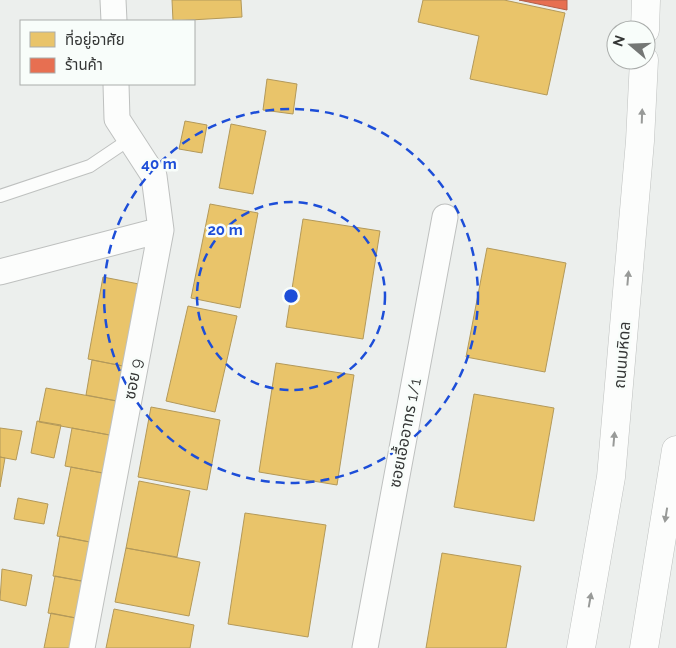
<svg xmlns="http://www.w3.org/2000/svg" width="676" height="648" font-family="Raleway,'Noto Sans Thai',sans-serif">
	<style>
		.homes { fill: #e9c46a; stroke: #b3995a }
		.shops { fill: #e76f51; stroke: #b15e49 }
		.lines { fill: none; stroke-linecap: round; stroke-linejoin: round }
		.service-casing { stroke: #bec0bf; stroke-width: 14 }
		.minor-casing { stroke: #bec0bf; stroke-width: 27 }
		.secondary-casing { stroke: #bec0bf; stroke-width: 29 }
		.service { stroke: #fcfdfc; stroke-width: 12 }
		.minor { stroke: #fcfdfc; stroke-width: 25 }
		.secondary { stroke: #fcfdfc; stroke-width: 28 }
		.oneway { fill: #989a98 }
		.ring { fill: none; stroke: #1d4ed8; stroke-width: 2.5; stroke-dasharray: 9 6 }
		.labels { text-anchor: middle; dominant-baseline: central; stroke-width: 5; stroke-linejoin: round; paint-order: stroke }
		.street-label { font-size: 16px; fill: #343635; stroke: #f8fdfa }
		.centre { fill: #1d4ed8; stroke: #f8fdfa; stroke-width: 2.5 }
		.ring-label { font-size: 15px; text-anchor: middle; font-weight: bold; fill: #1d4ed8; stroke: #f8fdfa; stroke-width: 5; stroke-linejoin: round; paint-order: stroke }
	</style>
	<rect width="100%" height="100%" fill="#ecefed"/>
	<!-- homes -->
	<path class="homes" d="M 172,0 L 241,0 L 242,17 L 173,21 Z
		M 423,0 L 504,0 L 565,13 L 547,95 L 470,79 L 479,36 L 418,22 Z
		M 267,79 L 297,84 L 293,114 L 263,110 Z
		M 185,121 L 207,125 L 202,153 L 179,149 Z
		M 231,124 L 266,131 L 253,194 L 219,188 Z
		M 210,204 L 258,213 L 240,308 L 191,298 Z
		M 303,219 L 380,231 L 363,339 L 286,327 Z
		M 487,248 L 566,263 L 545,372 L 466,357 Z
		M 103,277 L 144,285 L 128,367 L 88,359 Z
		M 188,306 L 237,316 L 215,412 L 166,401 Z
		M 92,360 L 128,367 L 122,402 L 86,395 Z
		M 276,363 L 354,375 L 337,485 L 259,472 Z
		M 46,388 L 122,402 L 115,436 L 39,422 Z
		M 474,394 L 554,408 L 534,521 L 454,507 Z
		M 151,407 L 220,420 L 207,490 L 138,477 Z
		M 37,421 L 61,425 L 54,458 L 31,453 Z
		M 0,428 L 22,431 L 16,460 L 0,457 Z
		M 72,428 L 115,436 L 108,474 L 65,466 Z
		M 0,457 L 5,458 L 0,487 Z
		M 71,467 L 108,474 L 95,543 L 57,536 Z
		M 139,481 L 190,491 L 177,557 L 126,548 Z
		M 18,498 L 48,504 L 44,524 L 14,519 Z
		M 245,513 L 326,525 L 308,637 L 228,624 Z
		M 60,536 L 95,543 L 87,582 L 53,576 Z
		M 126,548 L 200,562 L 189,616 L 115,602 Z
		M 442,553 L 521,566 L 506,648 L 426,648 Z
		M 2,569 L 32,575 L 26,606 L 0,600 Z
		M 55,576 L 87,582 L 81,619 L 48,613 Z
		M 114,609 L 194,625 L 190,648 L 106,648 Z
		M 51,613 L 81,619 L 75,648 L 44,648 Z"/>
	<!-- shops -->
	<path class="shops" d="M 519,0 L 567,0 L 567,10 Z"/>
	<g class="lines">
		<defs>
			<path id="service" d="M 0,196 L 90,166 L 130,139"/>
			<path id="minor" d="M 113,0 L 114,21
				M 0,272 L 161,230
				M 82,648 L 161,230 L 154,176 L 117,119 L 116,84
				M 365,648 L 445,217"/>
			<path id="secondary" d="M 645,30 L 646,0
				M 581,648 L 611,477 L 640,141 L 644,60
				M 644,648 L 676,450"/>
		</defs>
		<!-- service casing -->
		<use href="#service" class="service-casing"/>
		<!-- minor casing -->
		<use href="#minor" class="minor-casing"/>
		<!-- secondary casing -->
		<use href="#secondary" class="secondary-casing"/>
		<!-- service -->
		<use href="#service" class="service"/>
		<!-- minor -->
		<use href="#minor" class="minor"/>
		<!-- secondary -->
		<use href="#secondary" class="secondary"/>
	</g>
	<!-- one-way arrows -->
	<defs><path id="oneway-solid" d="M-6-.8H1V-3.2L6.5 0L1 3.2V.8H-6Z" transform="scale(1.25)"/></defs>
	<g class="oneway">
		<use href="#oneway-solid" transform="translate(642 116) rotate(-88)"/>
		<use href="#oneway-solid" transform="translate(628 278) rotate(-85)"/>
		<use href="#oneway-solid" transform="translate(614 439) rotate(-85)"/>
		<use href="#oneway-solid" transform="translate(666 515) rotate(99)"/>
		<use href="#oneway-solid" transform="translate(590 600) rotate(-80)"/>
	</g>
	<!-- distance rings -->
	<g class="ring">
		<circle cx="291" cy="296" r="94"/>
		<circle cx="291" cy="296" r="187"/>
	</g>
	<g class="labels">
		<!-- street labels -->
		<g class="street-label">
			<text transform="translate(622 355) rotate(-85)">ถนนมหิดล</text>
			<text transform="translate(133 379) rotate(-79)">ซอย 9</text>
			<text transform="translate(405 433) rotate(-79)">ซอยเอื้ออาทร 1/1</text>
		</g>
	</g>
	<circle cx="291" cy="296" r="8" class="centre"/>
	<g class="ring-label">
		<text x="159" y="169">40 m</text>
		<text x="225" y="235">20 m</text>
	</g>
	<!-- legend -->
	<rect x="20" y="20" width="175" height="65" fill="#f8fdfa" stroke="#aaadab"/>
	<rect x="30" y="32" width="25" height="15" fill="#e9c46a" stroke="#aaadab"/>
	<text x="65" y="45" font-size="15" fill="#343635">ที่อยู่อาศัย</text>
	<rect x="30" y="58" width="25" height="15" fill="#e76f51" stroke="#aaadab"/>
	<text x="65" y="70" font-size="15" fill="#343635">ร้านค้า</text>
	<!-- north arrow -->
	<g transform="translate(631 45) rotate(289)"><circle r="24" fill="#f8fdfa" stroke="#aaadab"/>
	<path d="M0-4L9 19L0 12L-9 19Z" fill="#747775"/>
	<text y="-8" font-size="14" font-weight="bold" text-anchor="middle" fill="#343635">N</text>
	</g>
</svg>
